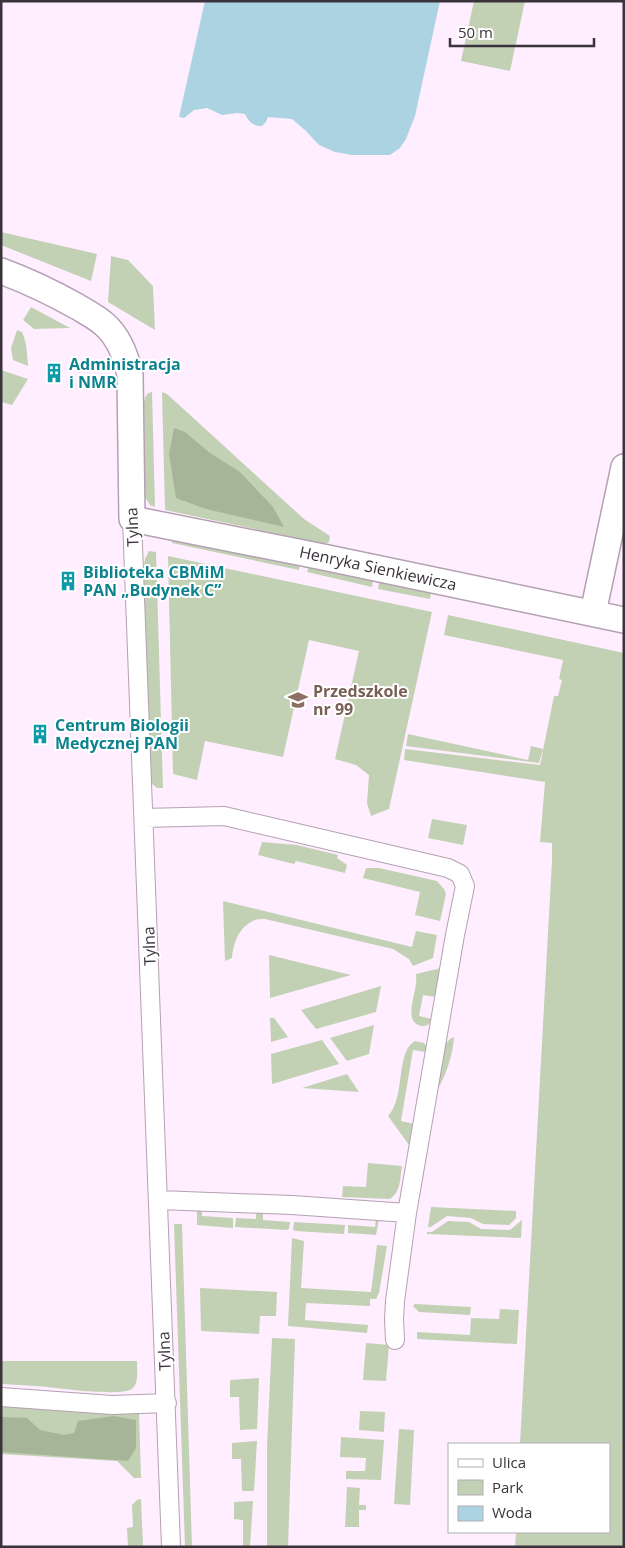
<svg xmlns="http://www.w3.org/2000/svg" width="625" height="1548" font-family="'Open Sans',sans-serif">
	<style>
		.green { fill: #c2d1b4 }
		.forest { fill: #a6b597 }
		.water { fill: #acd3e1 }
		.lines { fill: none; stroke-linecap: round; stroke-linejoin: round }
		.street-casing { stroke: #b4a1b3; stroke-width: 20 }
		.secondary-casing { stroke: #b4a1b3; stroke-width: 28 }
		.street { stroke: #fff; stroke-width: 18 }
		.secondary { stroke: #fff; stroke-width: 25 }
		.labels { text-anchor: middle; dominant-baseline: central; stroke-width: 4; stroke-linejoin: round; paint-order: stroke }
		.culture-label { font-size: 16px; font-weight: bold; fill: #0d838f; stroke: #fff; text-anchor: start }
		.street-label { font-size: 16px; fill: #3b333b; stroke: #fff }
		.education-label { font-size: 16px; font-weight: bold; fill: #785e54; stroke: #fff; text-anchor: start }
	</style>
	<rect width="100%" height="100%" fill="#fef"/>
	<!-- green -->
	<path class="green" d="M 474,1 L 525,1 L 510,71 L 461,61 Z
		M 1,232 L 97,254 L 91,281 L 1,245 Z
		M 111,256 L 128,260 L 153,286 L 155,330 L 108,302 Z
		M 31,307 L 70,328 L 34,329 L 23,320 Z
		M 17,330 L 22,332 C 27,343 27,354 28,366 L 13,360 L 11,348 Z
		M 1,370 L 28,379 L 12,405 L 1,402 Z
		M 152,392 L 155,507 L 150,505 L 145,497 L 144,403 C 145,397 146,393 152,392 Z
		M 162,392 L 167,394 L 304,519 L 330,536 L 329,542 L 325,544 L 165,510 Z
		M 173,538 L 300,564 L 299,570 L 172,543 Z
		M 149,551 L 156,552 L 163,788 L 157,788 L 151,783 L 143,568 L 145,559 Z
		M 168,556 L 432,612 L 389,809 L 371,816 L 367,803 L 369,775 L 356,765 L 335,759 L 359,651 L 309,640 L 283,757 L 205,741 L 197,780 L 173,774 Z
		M 309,566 L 373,581 L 372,587 L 307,572 Z
		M 379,582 L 431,593 L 430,599 L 378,589 Z
		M 448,615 L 624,653 L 624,1547 L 515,1547 L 516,1532 L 609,1532 L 609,1444 L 520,1444 L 552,860 L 552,843 L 540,842 L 545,782 L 404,760 L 405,749 L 540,765 L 554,696 L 558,696 L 562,680 L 559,679 L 563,660 L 444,635 Z
		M 408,734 L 528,760 L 531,746 L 543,749 L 539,763 L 406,746 Z
		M 432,819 L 467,825 L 463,845 L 428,838 Z
		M 262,842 L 297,845 L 338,855 L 337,858 L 347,865 L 345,873 L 296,861 L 294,864 L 258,855 Z
		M 366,868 L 379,868 L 437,881 L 444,889 L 446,894 L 440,921 L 415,915 L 420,892 L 363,878 Z
		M 223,901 L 412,947 L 416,931 L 437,935 L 433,958 L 413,966 L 409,959 L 393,949 L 265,919 C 261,919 256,919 253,921 C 239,927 233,944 232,958 L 225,961 Z
		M 269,955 L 351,975 L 270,998 Z
		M 441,968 L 436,997 L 423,995 L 419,1016 L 432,1019 C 430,1029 415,1028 412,1018 C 409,1004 418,989 416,974 Z
		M 381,986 L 376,1012 L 316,1029 L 301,1010 Z
		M 270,1018 L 274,1018 L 288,1037 L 271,1042 Z
		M 374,1025 L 369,1054 L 347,1061 L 330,1038 Z
		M 454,1037 C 453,1056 445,1078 435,1094 L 444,1045 L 450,1039 Z
		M 322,1040 L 339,1064 L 272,1084 L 271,1054 Z
		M 415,1041 L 424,1043 L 427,1047 L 426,1052 L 413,1050 L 401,1121 L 414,1124 L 411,1141 L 409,1145 L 388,1116 C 406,1097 395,1052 415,1041 Z
		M 347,1074 L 359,1092 L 302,1088 Z
		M 368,1163 L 402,1166 C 400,1177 401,1194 389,1199 L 342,1197 L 343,1186 L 366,1187 Z
		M 431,1207 L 516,1211 L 516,1218 L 509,1225 L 483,1224 L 471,1218 L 447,1216 L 431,1227 L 428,1227 Z
		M 197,1210 L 202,1210 L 202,1216 L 233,1218 L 233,1228 L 197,1225 Z
		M 256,1212 L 263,1212 L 263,1220 L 290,1222 L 289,1229 L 287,1230 L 235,1227 L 236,1218 L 256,1219 Z
		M 376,1219 L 379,1219 L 376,1235 L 348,1233 L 348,1225 L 375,1227 Z
		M 522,1220 L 521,1238 L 427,1234 L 427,1232 L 432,1232 L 448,1221 L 469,1222 L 481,1229 L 510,1230 Z
		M 294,1222 L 345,1225 L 344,1234 L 296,1231 L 293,1230 Z
		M 174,1224 L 182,1224 L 192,1547 L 185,1547 Z
		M 292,1238 L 304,1241 L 301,1288 L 371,1292 L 377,1245 L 387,1246 L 379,1293 L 376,1299 L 370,1299 L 370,1306 L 306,1303 L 305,1320 L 368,1325 L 367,1333 L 288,1326 Z
		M 200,1288 L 277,1292 L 276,1316 L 260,1316 L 259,1334 L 201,1331 Z
		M 415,1304 L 471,1307 L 470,1315 L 419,1312 L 413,1306 Z
		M 500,1309 L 519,1310 L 517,1344 L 417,1339 L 417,1332 L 470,1335 L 471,1318 L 499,1319 Z
		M 272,1338 L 295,1339 L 288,1547 L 267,1547 L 267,1446 Z
		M 366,1343 L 389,1345 L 386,1381 L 363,1380 Z
		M 1,1361 L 137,1361 C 137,1369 139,1382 133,1388 C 123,1398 53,1387 36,1386 C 25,1385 13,1385 1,1384 Z
		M 259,1378 L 257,1429 L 240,1430 L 239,1397 L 230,1397 L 230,1380 Z
		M 1,1405 L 139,1412 L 141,1478 L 134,1478 L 117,1461 L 1,1454 Z
		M 360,1411 L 385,1412 L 384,1432 L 359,1430 Z
		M 399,1429 L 414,1430 L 410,1505 L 394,1504 Z
		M 341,1437 L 384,1440 L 381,1480 L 346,1479 L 346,1471 L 365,1471 L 366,1458 L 340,1457 Z
		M 257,1441 L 254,1491 L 242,1491 L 241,1459 L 232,1459 L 232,1443 Z
		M 347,1487 L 360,1488 L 359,1505 L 366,1505 L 366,1510 L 359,1510 L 359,1527 L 345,1527 Z
		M 141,1499 L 143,1547 L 128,1547 L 127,1528 L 133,1527 L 132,1505 L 137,1500 Z
		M 253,1501 L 250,1547 L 243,1547 L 243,1520 L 234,1519 L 234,1502 Z"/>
	<!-- forest -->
	<path class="forest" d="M 174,428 L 185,432 L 210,453 L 240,472 L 273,507 L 284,527 L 206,509 L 176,498 L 169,454 Z
		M 114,1416 L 136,1420 L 136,1448 L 128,1461 L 1,1452 L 1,1417 L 27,1418 L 40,1430 L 64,1435 L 74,1433 L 78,1421 Z"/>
	<!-- water -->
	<path class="water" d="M 205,1 L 440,1 L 415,116 L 406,139 L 400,148 L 390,155 L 352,155 L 335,152 L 319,145 L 306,131 L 292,119 L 268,117 L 266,122 L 262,126 C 253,126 249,122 245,114 L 237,113 L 222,115 L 207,108 L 194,110 L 184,118 L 179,117 Z"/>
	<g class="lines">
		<defs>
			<path id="street" d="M 132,519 L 171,1547
				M 144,818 L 224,816 L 448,868 L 460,874 L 465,886 L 455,935 L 407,1213 L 395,1301 L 394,1319 L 395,1340
				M 159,1200 L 292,1205 L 407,1213
				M 1,1397 L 112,1405 L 167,1403"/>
			<path id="secondary" d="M 1,271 C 28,281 53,293 78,307 C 86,312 96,317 104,324 C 118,336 126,356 130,375 L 132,519 L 323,557 L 624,620
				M 593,613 L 624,467"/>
		</defs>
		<!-- street casing -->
		<use href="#street" class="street-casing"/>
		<!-- secondary casing -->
		<use href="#secondary" class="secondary-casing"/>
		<!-- street -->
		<use href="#street" class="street"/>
		<!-- secondary -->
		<use href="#secondary" class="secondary"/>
	</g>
	<!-- icons -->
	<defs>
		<symbol id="building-bare" viewBox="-9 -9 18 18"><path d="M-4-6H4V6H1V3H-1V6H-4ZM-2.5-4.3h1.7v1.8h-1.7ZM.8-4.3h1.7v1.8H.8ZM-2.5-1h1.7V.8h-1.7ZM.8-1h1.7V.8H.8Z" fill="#0f9aa8" stroke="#fff" stroke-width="2.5" paint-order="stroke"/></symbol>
		<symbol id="school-bare" viewBox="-9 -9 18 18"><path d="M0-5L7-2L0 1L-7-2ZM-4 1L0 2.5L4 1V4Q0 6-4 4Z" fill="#8d6e63" stroke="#fff" stroke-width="2.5" paint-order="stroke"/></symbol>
	</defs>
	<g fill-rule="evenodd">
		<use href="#building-bare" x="40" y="359" width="28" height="28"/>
		<use href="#building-bare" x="54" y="567" width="28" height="28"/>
		<use href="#school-bare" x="284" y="686" width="28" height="28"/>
		<use href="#building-bare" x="26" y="720" width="28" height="28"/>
	</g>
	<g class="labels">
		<!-- culture labels -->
		<g class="culture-label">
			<text x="69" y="364">Administracja<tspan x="69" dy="18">i NMR</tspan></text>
			<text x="83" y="572">Biblioteka CBMiM<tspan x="83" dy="18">PAN „Budynek C”</tspan></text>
			<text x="55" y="725">Centrum Biologii<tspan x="55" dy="18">Medycznej PAN</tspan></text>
		</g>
		<!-- street labels -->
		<g class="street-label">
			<text transform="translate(132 527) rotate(-92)">Tylna</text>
			<text transform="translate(378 568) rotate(12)">Henryka Sienkiewicza</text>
			<text transform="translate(149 946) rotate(-92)">Tylna</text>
			<text transform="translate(164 1351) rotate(-92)">Tylna</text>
		</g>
		<!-- education labels -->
		<g class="education-label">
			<text x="313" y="691">Przedszkole<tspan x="313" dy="18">nr 99</tspan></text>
		</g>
	</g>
	<!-- border -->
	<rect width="625" height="1548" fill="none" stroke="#3b333b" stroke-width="5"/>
	<!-- legend -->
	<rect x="448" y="1443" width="162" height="90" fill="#ffffff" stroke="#b1adb1"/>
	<rect x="458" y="1459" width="25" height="8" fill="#ffffff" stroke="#b1adb1"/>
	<text x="492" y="1468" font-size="15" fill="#3b333b">Ulica</text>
	<rect x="458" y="1480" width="25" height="15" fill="#c2d1b4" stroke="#b1adb1"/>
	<text x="492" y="1493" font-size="15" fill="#3b333b">Park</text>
	<rect x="458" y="1506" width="25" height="15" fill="#acd3e1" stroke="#b1adb1"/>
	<text x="492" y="1518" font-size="15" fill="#3b333b">Woda</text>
	<!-- scale -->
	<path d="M450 38v8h144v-8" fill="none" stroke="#3b333b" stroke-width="2.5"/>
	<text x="458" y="38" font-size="15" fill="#3b333b" stroke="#ffffff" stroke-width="4" paint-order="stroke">50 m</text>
</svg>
